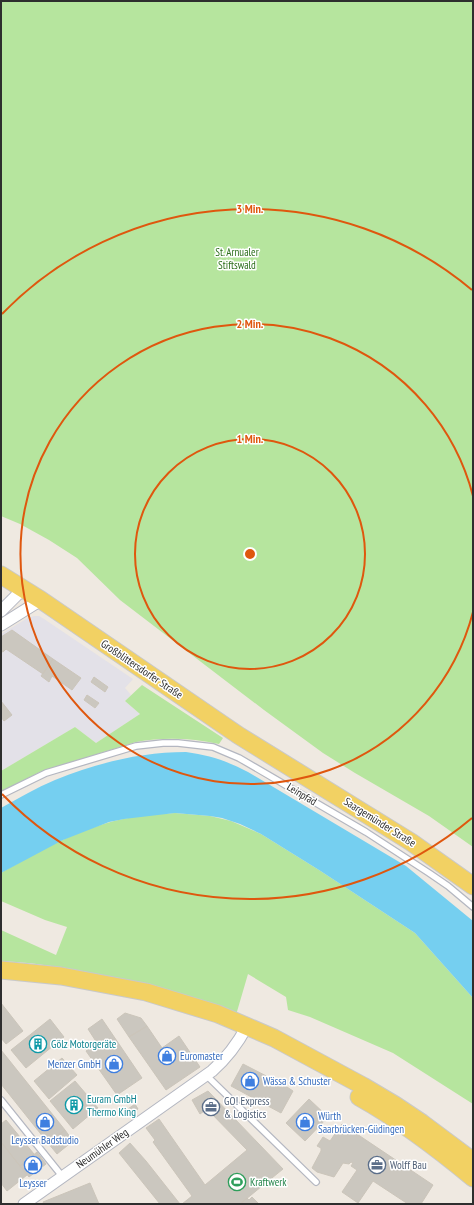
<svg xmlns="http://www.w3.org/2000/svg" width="474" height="1205" font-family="'PT Sans Narrow',sans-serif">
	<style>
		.industrial { fill: #e3e1e8 }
		.green { fill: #b6e59e }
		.water { fill: #75cff0 }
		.building { fill: #cbc7bf; stroke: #cbc5ba }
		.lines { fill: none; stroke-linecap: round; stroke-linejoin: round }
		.service-casing { stroke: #b4b7c1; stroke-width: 8 }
		.minor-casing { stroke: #b4b7c1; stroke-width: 13 }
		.primary-casing { stroke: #c9c9c9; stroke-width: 19 }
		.service { stroke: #fff; stroke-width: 5.5 }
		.minor { stroke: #fff; stroke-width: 11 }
		.primary { stroke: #f2d163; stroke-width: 17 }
		.ring { fill: none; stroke: #df570e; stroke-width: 2 }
		.labels { text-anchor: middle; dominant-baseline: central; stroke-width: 3; stroke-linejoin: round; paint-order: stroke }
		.park-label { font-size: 11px; fill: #2c6e1b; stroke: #fff }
		.street-label { font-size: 11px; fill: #2e2e2e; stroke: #fff }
		.culture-label { font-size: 11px; fill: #0d838f; stroke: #fff; text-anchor: start }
		.shop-label { font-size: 11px; fill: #366cbe; stroke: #fff; text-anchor: start }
		.service-label { font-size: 11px; fill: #4e5e75; stroke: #fff; text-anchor: start }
		.leisure-label { font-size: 11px; fill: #27864d; stroke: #fff; text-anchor: start }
		.centre { fill: #df570e; stroke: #fff; stroke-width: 2 }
		.ring-label { font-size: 12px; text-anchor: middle; font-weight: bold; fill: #df570e; stroke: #fff; stroke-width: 3; stroke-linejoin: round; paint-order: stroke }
	</style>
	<rect width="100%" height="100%" fill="#efe9e1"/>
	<!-- industrial -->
	<path class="industrial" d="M 34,616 L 39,616 L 44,619 L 133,679 L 125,688 L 131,695 L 125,701 L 140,714 L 96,743 L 75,727 L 1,771 L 1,634 L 26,619 Z"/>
	<!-- green -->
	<path class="green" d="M 1,1 L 473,1 L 473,847 L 429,816 L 355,773 L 323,753 L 264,710 L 120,600 L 77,558 L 49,540 L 20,524 L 1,516 Z
		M 142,685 L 223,738 L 219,744 C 191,738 164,737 136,742 L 40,772 L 1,792 L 1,771 L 75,727 L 96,743 L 140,714 L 125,701 Z
		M 175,813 L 210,816 L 231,821 L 261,834 L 319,870 L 415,933 L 473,998 L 473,1104 L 393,1053 L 310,1017 L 288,1010 L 286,997 L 248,974 L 236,1015 C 161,988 80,965 1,961 L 1,930 L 56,955 L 67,927 L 45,920 L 1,901 L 1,873 C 39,851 80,828 123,819 C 140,815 158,814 175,813 Z"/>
	<!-- water -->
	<path class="water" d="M 186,752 C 209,755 227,761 248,772 L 406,866 L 473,921 L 473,998 L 415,933 L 319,870 L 261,834 L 240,824 L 222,818 L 210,816 L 175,813 L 124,819 L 109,822 L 63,840 L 1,873 L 1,808 C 19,798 36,788 55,780 C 97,763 141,752 186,752 Z"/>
	<!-- building -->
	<path class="building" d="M 12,630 L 53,659 L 43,674 L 6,649 L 3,652 L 1,651 L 1,637 Z
		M 53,659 L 81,678 L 72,690 L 52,676 L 49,682 L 41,676 Z
		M 94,677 L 108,687 L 105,692 L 91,682 Z
		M 87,695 L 99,703 L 95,708 L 84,700 Z
		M 1,701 L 12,715 L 4,721 L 1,717 Z
		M 1,1003 L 23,1031 L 6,1044 L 1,1038 Z
		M 125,1013 L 141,1018 L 147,1026 L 129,1037 L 117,1019 Z
		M 50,1019 L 64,1037 L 26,1068 L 11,1050 Z
		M 102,1019 L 142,1078 L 117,1095 L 86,1051 L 97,1043 L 88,1029 Z
		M 147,1026 L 162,1048 L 179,1036 L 200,1067 L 166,1090 L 129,1037 Z
		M 1,1050 L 65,1130 L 48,1143 L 1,1084 Z
		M 62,1058 L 77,1075 L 49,1099 L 34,1081 Z
		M 243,1064 L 278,1082 L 277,1085 L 283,1088 L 284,1085 L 293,1091 L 281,1113 L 231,1086 Z
		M 75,1081 L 98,1108 L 73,1129 L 50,1101 Z
		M 208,1091 L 283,1169 L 240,1204 L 182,1204 L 192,1196 L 153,1142 L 155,1140 L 146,1128 L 159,1119 L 205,1185 L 247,1150 L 207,1109 L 200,1114 L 192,1100 Z
		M 309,1099 L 328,1117 L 305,1141 L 286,1123 Z
		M 135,1104 L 138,1109 L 131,1114 L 128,1109 Z
		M 6,1120 L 34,1154 L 20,1166 L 1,1142 L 1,1124 Z
		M 342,1124 L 433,1185 L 421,1204 L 408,1204 L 373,1181 L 358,1203 L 342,1192 L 357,1170 L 351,1166 L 353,1163 L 351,1162 L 349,1164 L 343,1163 L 334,1177 L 317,1172 L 312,1168 L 321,1151 L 321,1148 L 317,1146 L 323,1137 L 330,1141 Z
		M 65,1130 L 73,1141 L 57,1154 L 48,1143 Z
		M 1,1142 L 27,1175 L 7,1191 L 1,1183 Z
		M 130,1143 L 146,1161 L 180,1204 L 160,1204 L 119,1153 Z
		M 37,1152 L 46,1164 L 29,1177 L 20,1166 Z
		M 90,1183 L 99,1204 L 44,1204 L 43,1202 Z
		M 252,1197 L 259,1204 L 240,1204 L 247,1198 L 249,1200 Z"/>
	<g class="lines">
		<defs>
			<path id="service" d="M 1,795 L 46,773 L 136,746 L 163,743 L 178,743 L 213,747 L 239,758 L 366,832 L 429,873 L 448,886 L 473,907
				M 206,1075 L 316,1182
				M 1,1100 L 62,1176"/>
			<path id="minor" d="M 1,611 L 23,589
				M 1,625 L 41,600
				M 24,1204 L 212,1071 C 227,1058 238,1043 247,1026"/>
			<path id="primary" d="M 1,575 L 41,600 L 238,735 L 411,842 L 473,886
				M 1,970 L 61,976 L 146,992 L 218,1014 L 274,1038 L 363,1086 L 395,1105 L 422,1123 L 473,1161
				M 359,1097 C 400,1120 437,1148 473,1178"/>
		</defs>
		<!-- service casing -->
		<use href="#service" class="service-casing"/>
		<!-- minor casing -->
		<use href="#minor" class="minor-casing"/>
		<!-- primary casing -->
		<use href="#primary" class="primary-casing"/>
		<!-- service -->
		<use href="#service" class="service"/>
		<!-- minor -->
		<use href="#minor" class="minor"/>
		<!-- primary -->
		<use href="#primary" class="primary"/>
	</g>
	<!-- distance rings -->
	<g class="ring">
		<circle cx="250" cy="554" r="115"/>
		<path d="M473 612A230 230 0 1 1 473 496"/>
		<path d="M472 818A345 345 0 0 1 2 794M2 314A345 345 0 0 1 472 290"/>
	</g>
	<!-- icons -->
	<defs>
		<symbol id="building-ring" viewBox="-11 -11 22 22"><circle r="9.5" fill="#fff" stroke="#0f9aa8" stroke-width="1.5"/><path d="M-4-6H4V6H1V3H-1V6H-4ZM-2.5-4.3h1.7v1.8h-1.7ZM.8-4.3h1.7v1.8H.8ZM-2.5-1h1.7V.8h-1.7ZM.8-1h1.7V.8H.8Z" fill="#0f9aa8"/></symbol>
		<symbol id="shop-ring" viewBox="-11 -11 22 22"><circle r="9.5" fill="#fff" stroke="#3f7fe0" stroke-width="1.5"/><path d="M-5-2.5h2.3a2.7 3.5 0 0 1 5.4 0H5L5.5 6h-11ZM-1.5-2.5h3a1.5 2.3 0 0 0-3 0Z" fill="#3f7fe0"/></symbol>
		<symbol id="office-ring" viewBox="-11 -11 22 22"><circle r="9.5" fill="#fff" stroke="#5c6f8a" stroke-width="1.5"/><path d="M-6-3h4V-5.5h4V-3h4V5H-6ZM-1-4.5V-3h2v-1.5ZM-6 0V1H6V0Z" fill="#5c6f8a"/></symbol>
		<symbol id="stadium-ring" viewBox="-11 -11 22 22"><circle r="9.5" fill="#fff" stroke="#2e9e5b" stroke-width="1.5"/><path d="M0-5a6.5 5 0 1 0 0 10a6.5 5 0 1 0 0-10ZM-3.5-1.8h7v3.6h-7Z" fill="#2e9e5b"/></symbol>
	</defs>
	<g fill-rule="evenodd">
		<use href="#building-ring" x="28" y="1034" width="20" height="20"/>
		<use href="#shop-ring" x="157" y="1046" width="20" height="20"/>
		<use href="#shop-ring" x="104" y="1054" width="20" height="20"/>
		<use href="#shop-ring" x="240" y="1071" width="20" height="20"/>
		<use href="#building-ring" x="64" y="1095" width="20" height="20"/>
		<use href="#office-ring" x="201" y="1097" width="20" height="20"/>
		<use href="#shop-ring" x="35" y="1112" width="20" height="20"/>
		<use href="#shop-ring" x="295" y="1112" width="20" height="20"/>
		<use href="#shop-ring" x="23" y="1155" width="20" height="20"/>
		<use href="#office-ring" x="367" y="1155" width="20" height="20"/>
		<use href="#stadium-ring" x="227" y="1172" width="20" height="20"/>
	</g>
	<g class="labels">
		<!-- park labels -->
		<g class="park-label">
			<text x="237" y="252">St. Arnualer<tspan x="237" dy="13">Stiftswald</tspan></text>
		</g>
		<!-- street labels -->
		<g class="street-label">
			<text transform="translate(142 669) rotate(34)">Großblittersdorfer Straße</text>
			<text transform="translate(302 794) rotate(31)">Leinpfad</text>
			<text transform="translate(380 822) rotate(32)">Saargemünder Straße</text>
			<text transform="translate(102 1148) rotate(-35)">Neumühler Weg</text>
		</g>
		<!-- culture labels -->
		<g class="culture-label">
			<text x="51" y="1044">Gölz Motorgeräte</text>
			<text x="87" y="1099">Euram GmbH<tspan x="87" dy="13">Thermo King</tspan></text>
		</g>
		<!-- shop labels -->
		<g class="shop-label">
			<text x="180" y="1056">Euromaster</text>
			<text x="101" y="1064" text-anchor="end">Menzer GmbH</text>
			<text x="263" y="1081">Wässa &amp; Schuster</text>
			<text x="318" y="1116">Würth<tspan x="318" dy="13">Saarbrücken-Güdingen</tspan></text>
			<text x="45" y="1140" text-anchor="middle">Leysser Badstudio</text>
			<text x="33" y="1183" text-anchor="middle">Leysser</text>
		</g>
		<!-- service labels -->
		<g class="service-label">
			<text x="224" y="1101">GO! Express<tspan x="224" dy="13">&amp; Logistics</tspan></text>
			<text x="390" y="1165">Wolff Bau</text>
		</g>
		<!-- leisure labels -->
		<g class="leisure-label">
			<text x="250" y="1182">Kraftwerk</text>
		</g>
	</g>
	<circle cx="250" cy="554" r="6" class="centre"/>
	<g class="ring-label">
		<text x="250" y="213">3 Min.</text>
		<text x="250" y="328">2 Min.</text>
		<text x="250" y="443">1 Min.</text>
	</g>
	<!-- border -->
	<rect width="474" height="1205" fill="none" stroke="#2e2e2e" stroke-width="4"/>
</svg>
